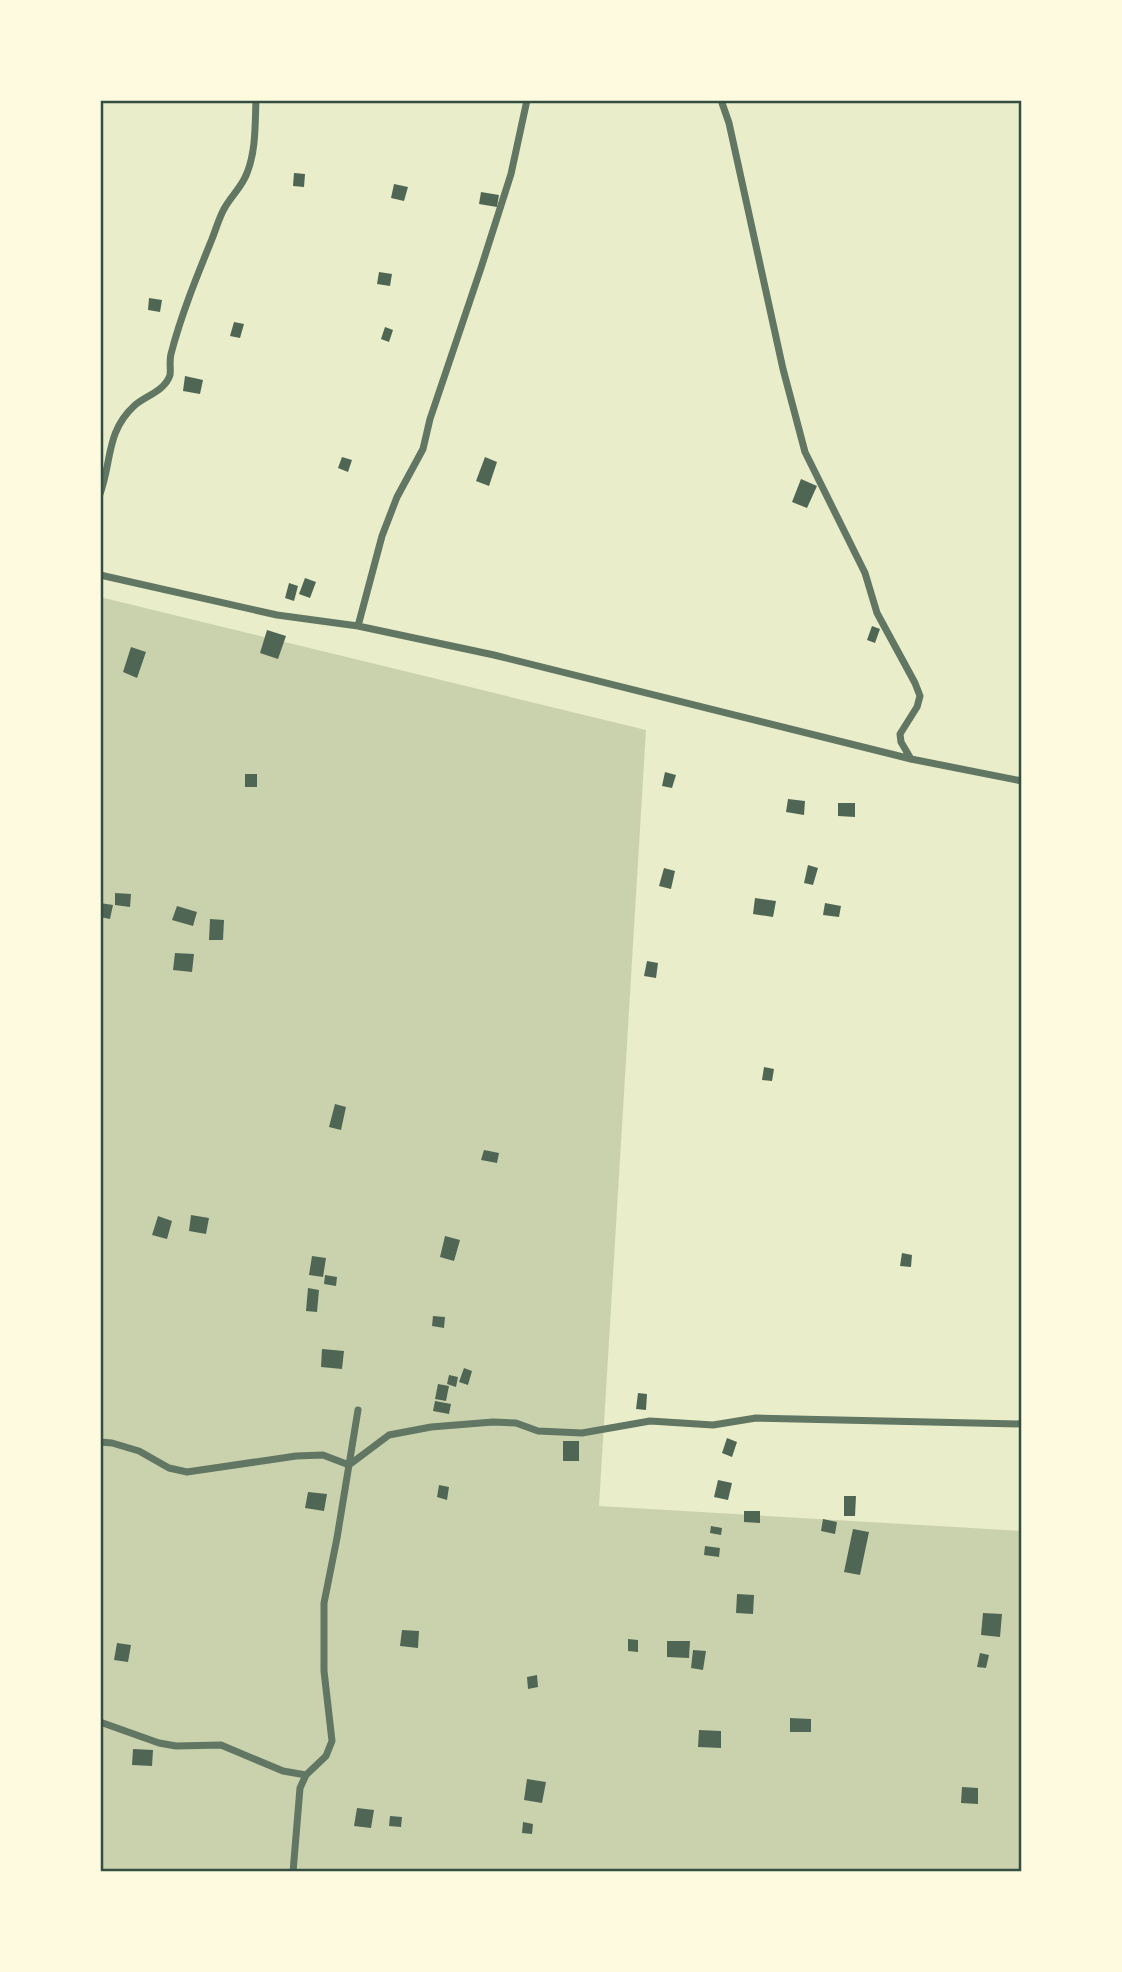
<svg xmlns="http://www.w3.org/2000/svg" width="1122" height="1972" font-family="'PT Sans Narrow',sans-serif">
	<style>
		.green { fill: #cad2ad }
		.building { fill: #4f6655 }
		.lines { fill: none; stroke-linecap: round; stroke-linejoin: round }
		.minor { stroke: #617663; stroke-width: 7 }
		.neatline { fill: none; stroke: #344e41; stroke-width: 2.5 }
	</style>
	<rect width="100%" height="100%" fill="#e9edc9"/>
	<!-- green -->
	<path class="green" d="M 100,597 L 646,730 L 599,1506 L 1022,1531 L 1022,1872 L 100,1872 Z"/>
	<!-- building -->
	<path class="building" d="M 294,173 L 305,174 L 304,187 L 293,186 Z
		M 394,184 L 408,187 L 404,201 L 391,198 Z
		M 481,192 L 499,195 L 497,207 L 479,204 Z
		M 379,272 L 392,274 L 390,286 L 377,284 Z
		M 149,298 L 162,300 L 160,312 L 148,310 Z
		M 234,322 L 244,324 L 240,338 L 230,336 Z
		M 385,327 L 393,330 L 389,342 L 381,339 Z
		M 185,376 L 203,380 L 200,394 L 183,391 Z
		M 342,457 L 352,460 L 348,472 L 338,468 Z
		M 485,457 L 497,462 L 489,486 L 476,481 Z
		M 801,479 L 817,486 L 807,508 L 792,502 Z
		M 305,578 L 316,582 L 310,598 L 299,594 Z
		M 289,583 L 298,586 L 294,601 L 285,598 Z
		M 872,626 L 880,629 L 875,643 L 867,640 Z
		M 267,630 L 286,636 L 278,659 L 260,653 Z
		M 131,647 L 146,652 L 137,678 L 123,672 Z
		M 665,772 L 676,775 L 672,788 L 662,786 Z
		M 245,774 L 257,774 L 257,787 L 245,787 Z
		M 788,799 L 805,801 L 804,815 L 786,812 Z
		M 838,803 L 855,803 L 855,817 L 838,816 Z
		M 808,865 L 818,868 L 813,885 L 804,883 Z
		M 664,868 L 675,871 L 671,889 L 659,886 Z
		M 115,893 L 131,894 L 130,907 L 115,905 Z
		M 755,898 L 776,901 L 773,917 L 753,914 Z
		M 100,903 L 113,905 L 110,919 L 100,917 Z
		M 825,903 L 841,906 L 839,917 L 823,915 Z
		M 177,906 L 197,912 L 193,926 L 172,920 Z
		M 210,919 L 224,920 L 223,940 L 209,940 Z
		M 175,953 L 194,954 L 192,972 L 173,970 Z
		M 647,961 L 658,963 L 656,978 L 644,976 Z
		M 764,1067 L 774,1069 L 772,1081 L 762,1080 Z
		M 335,1104 L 346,1107 L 341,1130 L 329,1127 Z
		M 484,1150 L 499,1153 L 497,1163 L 481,1160 Z
		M 191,1215 L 209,1218 L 206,1234 L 189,1231 Z
		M 158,1216 L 172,1221 L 167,1239 L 152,1235 Z
		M 445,1236 L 460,1240 L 454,1261 L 440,1257 Z
		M 902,1253 L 912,1255 L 911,1267 L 900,1266 Z
		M 312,1256 L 326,1258 L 323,1277 L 309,1275 Z
		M 325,1275 L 337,1277 L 336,1286 L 324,1284 Z
		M 308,1288 L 319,1290 L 317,1312 L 306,1311 Z
		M 433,1316 L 445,1317 L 444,1328 L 432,1326 Z
		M 322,1349 L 344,1351 L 342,1369 L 321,1367 Z
		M 464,1368 L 472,1371 L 468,1385 L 459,1382 Z
		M 449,1375 L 458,1377 L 456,1387 L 447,1384 Z
		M 438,1384 L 449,1386 L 446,1401 L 435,1399 Z
		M 638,1393 L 647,1394 L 646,1410 L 636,1409 Z
		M 435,1401 L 451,1404 L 449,1414 L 433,1411 Z
		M 727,1438 L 737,1442 L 732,1457 L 722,1453 Z
		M 563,1441 L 579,1441 L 579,1461 L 563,1461 Z
		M 718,1480 L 732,1483 L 728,1500 L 714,1497 Z
		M 439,1485 L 449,1487 L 447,1500 L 437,1497 Z
		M 308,1492 L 327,1494 L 324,1511 L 305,1508 Z
		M 844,1496 L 856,1496 L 855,1516 L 844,1516 Z
		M 744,1511 L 760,1511 L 760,1523 L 744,1522 Z
		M 823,1519 L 837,1522 L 835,1534 L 821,1531 Z
		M 711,1526 L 722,1528 L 721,1535 L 710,1533 Z
		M 853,1529 L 869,1532 L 860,1575 L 844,1572 Z
		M 705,1546 L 720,1548 L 719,1557 L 704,1555 Z
		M 737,1594 L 754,1595 L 753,1614 L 736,1613 Z
		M 983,1613 L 1002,1614 L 1000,1637 L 981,1635 Z
		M 402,1630 L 419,1631 L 418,1648 L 400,1646 Z
		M 628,1639 L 638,1640 L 638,1652 L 628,1651 Z
		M 667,1641 L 690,1641 L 689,1658 L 667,1657 Z
		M 117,1643 L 131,1645 L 128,1662 L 114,1660 Z
		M 693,1650 L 706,1651 L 703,1670 L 691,1668 Z
		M 980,1653 L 989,1655 L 986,1668 L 977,1667 Z
		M 537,1675 L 538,1687 L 528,1689 L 527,1677 Z
		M 790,1718 L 811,1719 L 811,1732 L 790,1732 Z
		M 699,1730 L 721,1731 L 721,1748 L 698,1747 Z
		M 133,1749 L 153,1750 L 152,1766 L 132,1765 Z
		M 527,1779 L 546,1782 L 542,1803 L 524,1800 Z
		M 962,1787 L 978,1788 L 978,1804 L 961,1803 Z
		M 357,1808 L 374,1810 L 371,1828 L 354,1826 Z
		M 390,1816 L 402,1817 L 401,1827 L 389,1826 Z
		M 523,1822 L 533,1824 L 532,1834 L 522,1833 Z"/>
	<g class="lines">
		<!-- minor -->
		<path class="minor" d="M 721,100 L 729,123 L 783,369 L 805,452 L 865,573 L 877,613 L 915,683 L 920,696 L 917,707 L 900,734 L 901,742 L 911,759
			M 100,494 C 112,461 106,432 134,406 C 145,396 165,391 170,375 C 171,369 169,361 171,354 C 181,315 197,276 212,239 C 216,229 219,218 224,209 C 231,196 242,187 247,173 C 256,151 255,124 256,100
			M 100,575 L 277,615 L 358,626 L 494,655 L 911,759 L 1022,781
			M 358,626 L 382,536 L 397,497 L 423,449 L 430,419 L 481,268 L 511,174 L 527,100
			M 100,1442 L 112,1443 L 139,1451 L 169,1468 L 187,1472 L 296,1456 L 323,1455 L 349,1465 L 389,1435 L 431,1427 L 493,1422 L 516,1423 L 538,1431 L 582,1433 L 650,1421 L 713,1425 L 756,1418 L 1022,1424
			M 100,1722 L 159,1743 L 176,1746 L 221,1745 L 283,1771 L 306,1775
			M 293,1872 L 300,1788 L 306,1775 L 326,1756 L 332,1741 L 324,1671 L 324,1603 L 337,1538 L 358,1410"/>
	</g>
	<!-- border -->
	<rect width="1122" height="1972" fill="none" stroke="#fefae0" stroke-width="203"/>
	<rect x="102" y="102" width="918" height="1768" class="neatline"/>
</svg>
